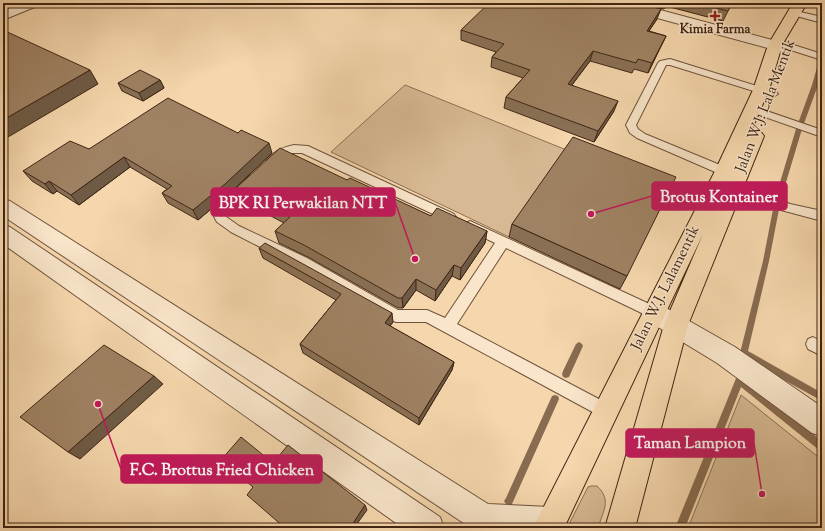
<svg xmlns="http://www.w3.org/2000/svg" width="825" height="531" font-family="'Sorts Mill Goudy',serif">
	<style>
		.green { fill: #d7b993; stroke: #8c6f53 }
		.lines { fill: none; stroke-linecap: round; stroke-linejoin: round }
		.stream { fill: #886b50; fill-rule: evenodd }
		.service-casing { stroke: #6e523a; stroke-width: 2 }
		.minor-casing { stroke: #6e523a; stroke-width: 2 }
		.primary-casing { stroke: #402513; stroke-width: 2 }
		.service { fill: #f9e5ca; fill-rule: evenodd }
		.minor { fill: #f9e5ca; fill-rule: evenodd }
		.primary { fill: #f6d7ad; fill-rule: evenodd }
		.wall { fill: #897055; stroke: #402513 }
		.shaded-wall { fill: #6f5b45; stroke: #402513 }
		.building { fill: #9f8263; stroke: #402513 }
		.poi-dot { fill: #8f2418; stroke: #f9e5ca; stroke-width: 1.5 }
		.labels { text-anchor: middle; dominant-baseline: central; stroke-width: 3; stroke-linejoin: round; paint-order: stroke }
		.far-poi-label { font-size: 13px; font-weight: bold; fill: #402513; stroke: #f9e5ca }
		.street-label { font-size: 15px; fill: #402513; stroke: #f9e5ca }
		.leader { fill: none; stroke: #c2185b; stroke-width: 1.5 }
		.callout-dot { fill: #c2185b; stroke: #f9e5ca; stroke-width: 1.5 }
		.callout { fill: #c2185b; stroke: #c2185b; stroke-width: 1.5 }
		.callout-label { font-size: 16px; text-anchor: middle; font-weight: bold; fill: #fff }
	</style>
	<rect width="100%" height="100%" fill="#f6d7ad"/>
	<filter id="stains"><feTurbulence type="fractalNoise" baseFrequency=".005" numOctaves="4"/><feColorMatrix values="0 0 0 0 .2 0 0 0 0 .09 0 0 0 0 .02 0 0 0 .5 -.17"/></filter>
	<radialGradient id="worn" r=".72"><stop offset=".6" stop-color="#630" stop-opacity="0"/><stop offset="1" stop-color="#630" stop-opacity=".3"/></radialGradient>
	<!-- green -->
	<path class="green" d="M 405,85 L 569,151 L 509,237 L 331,152 Z
		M 741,395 L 822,460 L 822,528 L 688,528 Z
		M 591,486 L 597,486 C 612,500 603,511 598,528 L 567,528 L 588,487 Z"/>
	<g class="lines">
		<!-- stream -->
		<path class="stream" d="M 820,57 L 822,57 L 822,68 L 818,85 L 802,129 L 781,199 L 769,261 L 748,351 L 822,393 L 822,401 L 741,356 L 740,353 L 763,261 L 775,199 L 796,129 L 812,85 Z
			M 579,342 L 582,344 L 583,346 L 569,377 L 566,378 L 563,377 L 562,374 L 563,371 L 576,344 Z
			M 739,377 L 742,378 L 822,441 L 822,451 L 819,450 L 741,387 L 685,528 L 675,528 L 735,381 L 736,378 Z
			M 555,395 L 558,396 L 559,399 L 512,504 L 509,506 L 506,504 L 504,501 L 506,498 L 552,396 Z"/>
		<defs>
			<path id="service" d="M 793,11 L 796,11 L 822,17 L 822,23 L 793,15 L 792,13 Z
				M 778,40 L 822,54 L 822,60 L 775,45 L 774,43 Z
				M 670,59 L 776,92 L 778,94 L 773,97 L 770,96 L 670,65 L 666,65 L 636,125 L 638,129 L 645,134 L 737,172 L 739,175 L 737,178 L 729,178 L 637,138 L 630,133 L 626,125 L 658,63 L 660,61 Z
				M 752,106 L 822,130 L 822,137 L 748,111 L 747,109 Z
				M 294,145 L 308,146 L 454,214 L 456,217 L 454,220 L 450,222 L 446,220 L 302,153 L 290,153 L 276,164 L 268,164 L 266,161 C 273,152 283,147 294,145 Z
				M 251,176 L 255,177 L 257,180 L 255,183 L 224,214 L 225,216 L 239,226 L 307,258 L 398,310 L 427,310 L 445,318 L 495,243 L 466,229 L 464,226 L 466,223 L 470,221 L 658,308 L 660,312 L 658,316 L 653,318 L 648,316 L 506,248 L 457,324 L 612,406 L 614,411 L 612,416 L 606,419 L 600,416 L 426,322 L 396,322 L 391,320 L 297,266 L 231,232 L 217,222 L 212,213 L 247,177 Z
				M 728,179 L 790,204 L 822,211 L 822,221 L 781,210 L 724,186 L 722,183 L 724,180 Z
				M 813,337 L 822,342 L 822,356 L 808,349 L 806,344 L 808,339 Z"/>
			<path id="minor" d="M 21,3 L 39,3 L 37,6 L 3,20 L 3,11 Z
				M 611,3 L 634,3 L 791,45 L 794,48 L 791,51 L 786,53 L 613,6 Z
				M 3,199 L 10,201 L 488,504 L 550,507 L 561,511 L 565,522 L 563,528 L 471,528 L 3,216 Z
				M 3,225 L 10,227 L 440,517 L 444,528 L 403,528 L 3,244 Z
				M 653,302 L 661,305 L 735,347 L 822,407 L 822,436 L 812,433 L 717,363 L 645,319 L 641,312 L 645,305 Z"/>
			<path id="primary" d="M 793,3 L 807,3 L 782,45 L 769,90 L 751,131 L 755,130 L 761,132 L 764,136 L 688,325 L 635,528 L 605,528 L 664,325 L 703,234 L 564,528 L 533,528 L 715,171 L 753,90 L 768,45 Z"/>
		</defs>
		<!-- service casing -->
		<use href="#service" class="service-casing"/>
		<!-- minor casing -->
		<use href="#minor" class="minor-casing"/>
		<!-- primary casing -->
		<use href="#primary" class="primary-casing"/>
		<!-- service -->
		<use href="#service" class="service"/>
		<!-- minor -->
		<use href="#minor" class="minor"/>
		<!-- primary -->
		<use href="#primary" class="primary"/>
	</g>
	<!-- wall -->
	<path class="wall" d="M 640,3 L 732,3 L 723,21 L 666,6 L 664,9 Z
		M 489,5 L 657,19 L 649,31 L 666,36 L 648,73 L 634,69 L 632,73 L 590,61 L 572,85 L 614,111 L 594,142 L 504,108 L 506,97 L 523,78 L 491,67 L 492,57 L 496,52 L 461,40 L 461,30 Z
		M 160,80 L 164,88 L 143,101 L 122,91 L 118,83 Z
		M 238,133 L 272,153 L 229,194 L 198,220 L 168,203 L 162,193 L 167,189 L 130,167 L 79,205 L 57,191 L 53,194 L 32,181 L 23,171 L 89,149 Z
		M 347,180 L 431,216 L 487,231 L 485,243 L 460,280 L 452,276 L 435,301 L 416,290 L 403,308 L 398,308 L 308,257 L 279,243 L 275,231 L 284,223 L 241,200 L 236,188 Z
		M 512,224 L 627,276 L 620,289 L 509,237 Z
		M 259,248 L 393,322 L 390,326 L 454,362 L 452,370 L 419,425 L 303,353 L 300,344 L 336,300 L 263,258 Z"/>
	<!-- shaded-wall -->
	<path class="shaded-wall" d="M 661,9 L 657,19 L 642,41 L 647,31 Z
		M 666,36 L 661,46 L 648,73 L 652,63 Z
		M 593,51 L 590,61 L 565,94 L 568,84 Z
		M 90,70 L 98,84 L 3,140 L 3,120 Z
		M 160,80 L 164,88 L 143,101 L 139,93 Z
		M 618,101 L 614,111 L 594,142 L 598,131 Z
		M 269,143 L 272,153 L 229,194 L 198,220 L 193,210 Z
		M 124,157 L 130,167 L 79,205 L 71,195 Z
		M 49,181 L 57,191 L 53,194 L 45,184 Z
		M 487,231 L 485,243 L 460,280 L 461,268 Z
		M 454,265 L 452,276 L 435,301 L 436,290 Z
		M 416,279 L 416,290 L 403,308 L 402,298 Z
		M 392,313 L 393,322 L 385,332 L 385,323 Z
		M 454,362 L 452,370 L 419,425 L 419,418 Z
		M 154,376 L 163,384 L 80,459 L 68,452 Z
		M 365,505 L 367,510 L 354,528 L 350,528 Z"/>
	<!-- building -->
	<path class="building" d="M 492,3 L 637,3 L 661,9 L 647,31 L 666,36 L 652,63 L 638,59 L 636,63 L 593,51 L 568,84 L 618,101 L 598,131 L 506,97 L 530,70 L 492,57 L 504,44 L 461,30 L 487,5 L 489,5 Z
		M 697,3 L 732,3 L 728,11 Z
		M 3,30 L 90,70 L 3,120 Z
		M 140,70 L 160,80 L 139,93 L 118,83 Z
		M 168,98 L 238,133 L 241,130 L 269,143 L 225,184 L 193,210 L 162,193 L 172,186 L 124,157 L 71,195 L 49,181 L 45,184 L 23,171 L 70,141 L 89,149 Z
		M 573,137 L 676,177 L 627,276 L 512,224 Z
		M 280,148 L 347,180 L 350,178 L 431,216 L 437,208 L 487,231 L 461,268 L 454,265 L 436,290 L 416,279 L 402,298 L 398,298 L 304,245 L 275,231 L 290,217 L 236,188 Z
		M 265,243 L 392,313 L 385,323 L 454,362 L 419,418 L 300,344 L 341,294 L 259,248 Z
		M 104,345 L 154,376 L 68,452 L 20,417 Z
		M 241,437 L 273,463 L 288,445 L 365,505 L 350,528 L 285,528 L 247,495 L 253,487 L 221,460 Z"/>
	<!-- markers -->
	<path class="poi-dot" d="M713 10h4v4h4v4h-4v4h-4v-4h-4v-4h4z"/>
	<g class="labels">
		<!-- far-poi labels -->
		<g class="far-poi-label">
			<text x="715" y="30">Kimia Farma</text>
		</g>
		<!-- street labels -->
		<g class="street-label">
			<text transform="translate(766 106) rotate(-69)">Jalan W.J. Lala Mentik</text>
			<text transform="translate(666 288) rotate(-64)">Jalan W.J. Lalamentik</text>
		</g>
	</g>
	<!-- callouts -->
	<path class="leader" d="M591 214L652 196M415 259L395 202M762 494L754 443M98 404L121 469"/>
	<g class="callout-dot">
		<circle cx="591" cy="214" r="4"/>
		<circle cx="415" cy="259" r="4"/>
		<circle cx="762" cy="494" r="4"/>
		<circle cx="98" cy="404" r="4"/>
	</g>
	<g class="callout">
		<rect x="652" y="182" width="135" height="28" rx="4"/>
		<rect x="211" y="188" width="184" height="28" rx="4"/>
		<rect x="626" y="429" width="128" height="28" rx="4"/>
		<rect x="121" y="455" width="201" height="28" rx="4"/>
	</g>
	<g class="callout-label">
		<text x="719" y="202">Brotus Kontainer</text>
		<text x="303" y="208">BPK RI Perwakilan NTT</text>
		<text x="690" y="448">Taman Lampion</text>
		<text x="222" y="475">F.C. Brottus Fried Chicken</text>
	</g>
	<!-- margin -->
	<rect width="825" height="531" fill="none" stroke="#f6d7ad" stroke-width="16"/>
	<rect x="4" y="4" width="817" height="523" fill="none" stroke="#402513" stroke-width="2"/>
	<rect x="8" y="8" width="809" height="515" fill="none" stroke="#402513"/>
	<rect width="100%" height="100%" filter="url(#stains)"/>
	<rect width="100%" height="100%" fill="url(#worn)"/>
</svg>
